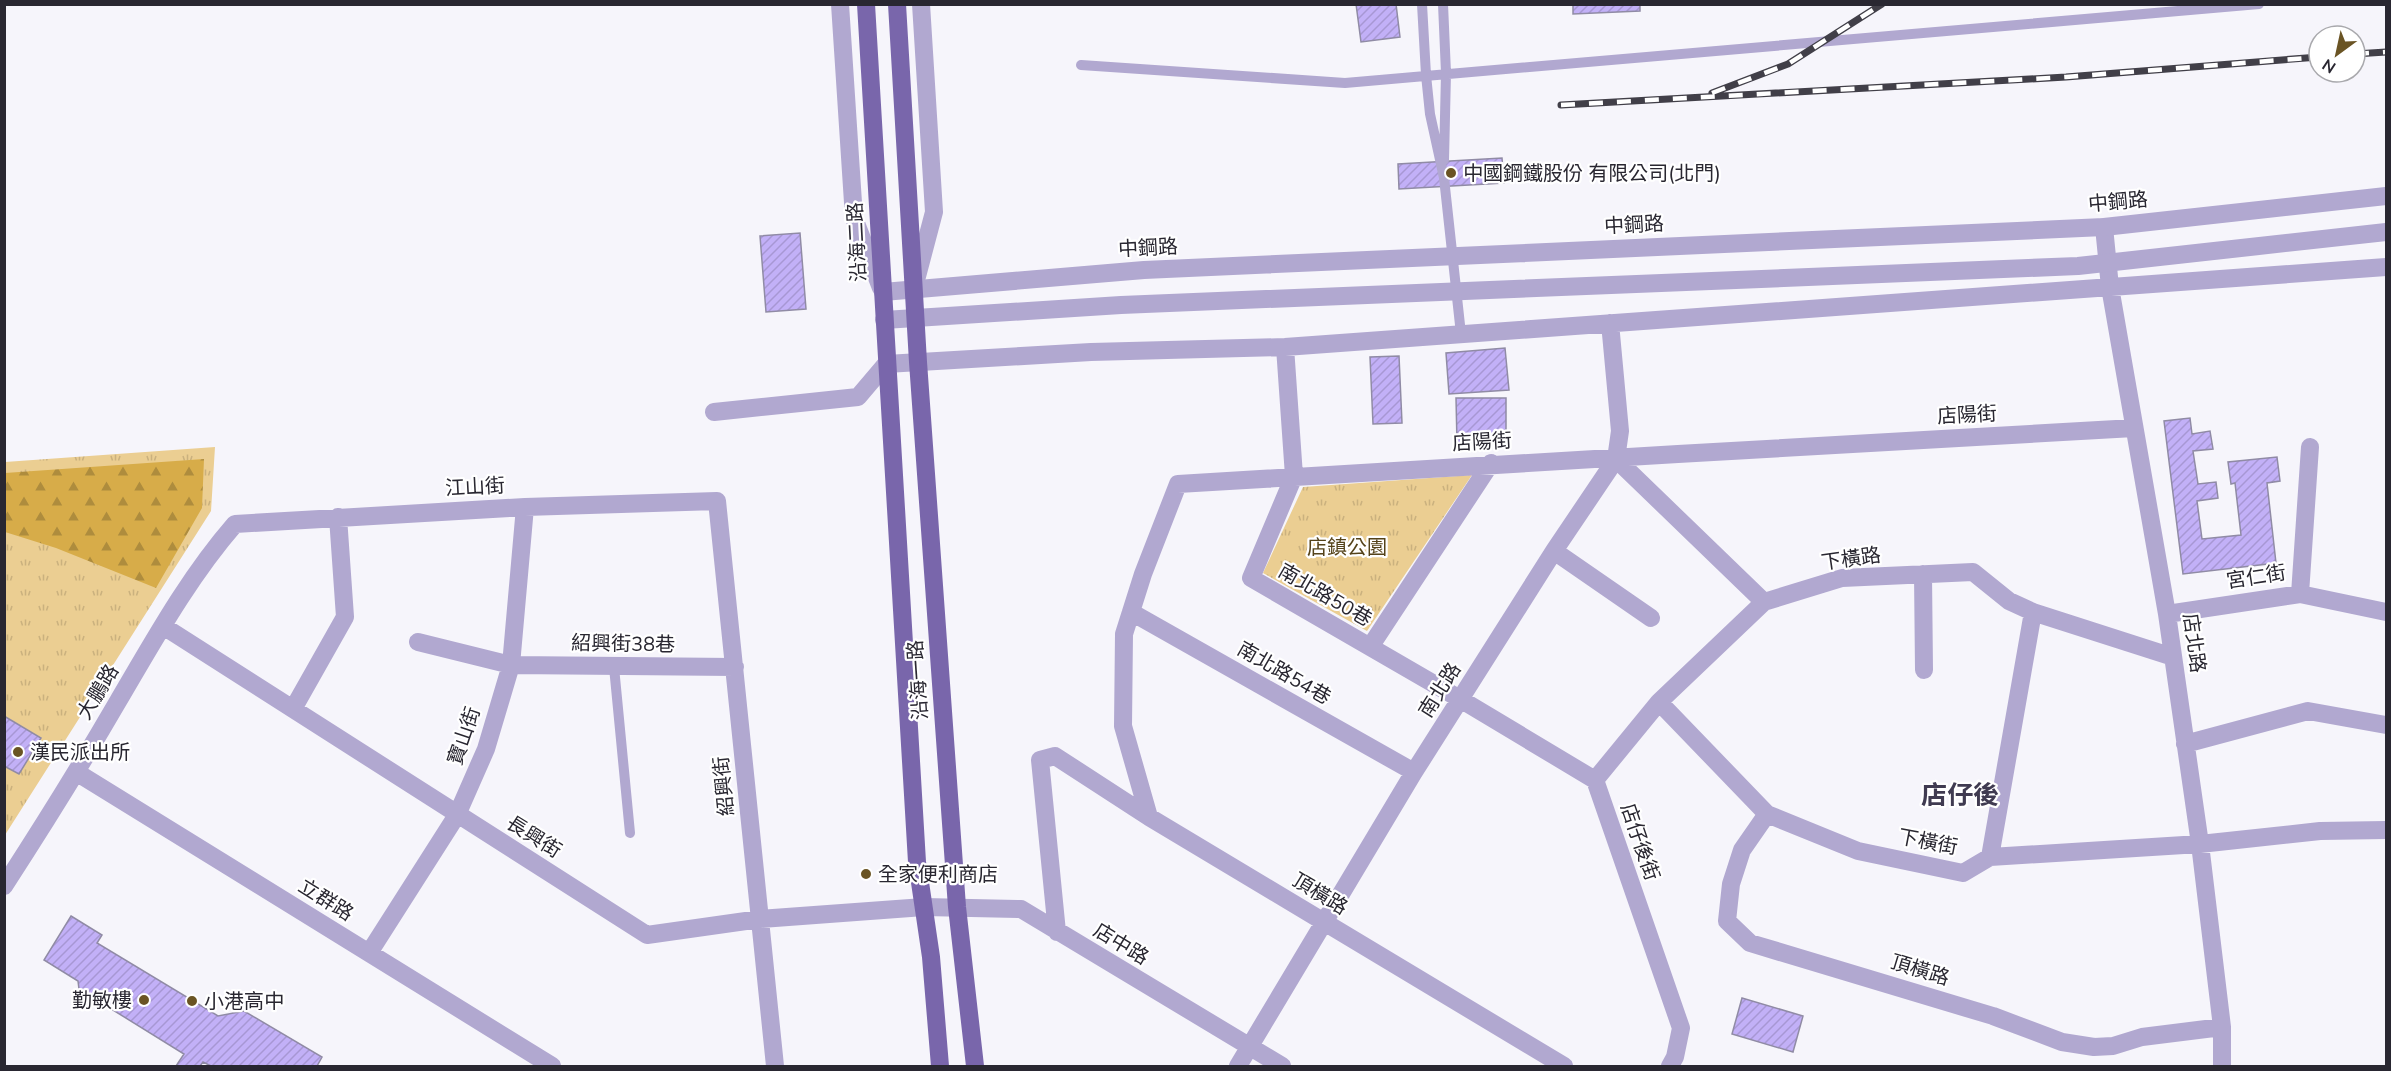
<svg xmlns="http://www.w3.org/2000/svg" width="2391" height="1071" font-family="'Nunito Sans','Noto Sans TC',sans-serif">
	<style>
		.grass { fill: url(#grass-tufts) }
		.forest { fill: url(#forest-firs) }
		.building { fill: url(#building-hatch); stroke: #908ba5; stroke-width: 1.5 }
		.lines { fill: none; stroke-linecap: round; stroke-linejoin: round }
		.service { stroke: #b1a8d0; stroke-width: 10 }
		.minor { stroke: #b1a8d0; stroke-width: 18 }
		.tertiary { stroke: #b1a8d0; stroke-width: 18 }
		.primary { stroke: #7966ab; stroke-width: 18 }
		.rail-casing { stroke: #413f48; stroke-width: 7 }
		.rail { stroke: #fff; stroke-width: 4.5; stroke-dasharray: 14; stroke-linecap: butt }
		.poi-dot { fill: #6a5424; stroke: #fff; stroke-width: 2 }
		.labels { text-anchor: middle; dominant-baseline: central; stroke-width: 4.5; stroke-linejoin: round; paint-order: stroke }
		.poi-label { font-size: 20px; fill: #292731; stroke: #fff; text-anchor: start }
		.street-label { font-size: 20px; fill: #292731; stroke: #fff }
		.park-label { font-size: 20px; fill: #55431a; stroke: #fff }
		.district-label { font-size: 26px; font-weight: bold; fill: #403b51; stroke: #fff }
	</style>
	<defs>
		<pattern id="grass-tufts" width="24" height="20" patternUnits="userSpaceOnUse" patternTransform="scale(1.5)"><rect width="24" height="20" fill="#ebce92"/><path d="M3 7l-1-3M5 7V3M7 7l1-3M15 17l-1-3M17 17v-4M19 17l1-3" fill="none" stroke="#cab17e"/></pattern>
		<pattern id="forest-firs" width="22" height="20" patternUnits="userSpaceOnUse" patternTransform="scale(1.5)"><rect width="22" height="20" fill="#d7ac49"/><path d="M5 1l3.5 6h-7zM16 11l3.5 6h-7z" fill="#ae8c3d"/></pattern>
		<pattern id="building-hatch" width="6" height="6" patternUnits="userSpaceOnUse" patternTransform="scale(1.5)"><rect width="6" height="6" fill="#c2b0f7"/><path d="M-1 1l2-2M0 6l6-6M5 7l2-2" fill="none" stroke="#a797d4"/></pattern>
	</defs>
	<rect width="100%" height="100%" fill="#f6f5fb"/>
	<!-- grass -->
	<path class="grass" d="M 215,447 L 211,511 L 5,835 L 5,462 Z
		M 1472,475 L 1367,631 L 1263,573 L 1303,487 Z"/>
	<!-- forest -->
	<path class="forest" d="M 204,459 L 202,508 L 156,588 L 56,548 L 5,532 L 5,473 Z"/>
	<!-- building -->
	<path class="building" d="M 1356,4 L 1396,4 L 1400,37 L 1361,42 Z
		M 1573,4 L 1640,4 L 1640,11 L 1573,14 Z
		M 1502,158 L 1504,183 L 1399,189 L 1398,164 Z
		M 800,233 L 806,309 L 766,312 L 760,236 Z
		M 1505,348 L 1509,390 L 1449,394 L 1446,353 Z
		M 1399,356 L 1402,423 L 1373,424 L 1370,357 Z
		M 1456,398 L 1506,398 L 1506,442 L 1457,443 Z
		M 2190,418 L 2192,434 L 2210,431 L 2213,449 L 2193,451 L 2198,484 L 2216,482 L 2218,498 L 2197,501 L 2202,539 L 2241,535 L 2235,483 L 2231,484 L 2228,462 L 2277,457 L 2280,481 L 2267,483 L 2276,563 L 2183,574 L 2164,421 Z
		M 4,716 L 41,738 L 19,774 L 4,766 Z
		M 71,916 L 102,935 L 97,943 L 218,1016 L 244,1011 L 322,1057 L 317,1066 L 211,1066 L 203,1062 L 200,1066 L 176,1066 L 184,1054 L 79,989 L 78,981 L 44,960 Z
		M 1742,998 L 1803,1016 L 1793,1052 L 1732,1034 Z"/>
	<g class="lines">
		<!-- service -->
		<path class="service" d="M 1422,4 L 1426,75 L 1430,114 L 1444,178 L 1461,334
			M 1443,4 L 1446,73 L 1444,160
			M 1081,65 L 1345,83 L 2259,4
			M 614,667 L 630,833"/>
		<!-- minor -->
		<path class="minor" d="M 840,4 L 854,218 L 881,288
			M 2104,227 L 2110,287 L 2167,614 L 2200,844 L 2222,1027 L 2222,1066
			M 915,284 L 934,212 L 921,4
			M 1285,347 L 1294,476 L 1251,578 L 1460,699 L 1595,780 L 1681,1028 L 1675,1057 L 1670,1066
			M 714,412 L 858,397 L 886,364 L 1091,352 L 1285,347 L 2386,267
			M 1616,459 L 1764,602
			M 1554,551 L 1651,618
			M 1923,574 L 1924,670
			M 2300,594 L 2310,447
			M 1131,612 L 1414,772
			M 2167,614 L 2300,594 L 2386,612
			M 163,626 L 647,935 L 760,919 L 924,907 L 1021,909 L 1282,1066
			M 418,642 L 511,665 L 735,667
			M 1370,647 L 1491,463
			M 1659,702 L 1767,814 L 1858,851 L 1963,873 L 1990,857 L 2033,612
			M 293,709 L 345,617 L 338,517
			M 2185,744 L 2308,711 L 2386,725
			M 76,772 L 552,1066
			M 1595,780 L 1659,702 L 1764,602 L 1842,578 L 1973,572 L 2009,601 L 2033,612 L 2173,657
			M 1767,814 L 1742,850 L 1731,884 L 1727,921 L 1750,943 L 1993,1016 L 2062,1042 L 2094,1047 L 2113,1046 L 2142,1037 L 2222,1027
			M 1149,817 L 1123,726 L 1124,634 L 1143,574 L 1178,484 C 1497,463 1815,447 2134,428
			M 1990,857 L 2200,844 L 2320,831 L 2386,830
			M 4,886 C 43,826 81,765 117,703 C 153,642 188,578 235,524 L 525,507 L 717,501 L 775,1066
			M 1057,932 L 1040,760 L 1055,756 L 1149,817 L 1564,1066
			M 369,953 L 457,815 L 486,749 L 511,665 L 525,507
			M 1238,1066 L 1414,772 L 1554,551 L 1616,459 L 1620,431 L 1610,323"/>
		<!-- tertiary -->
		<path class="tertiary" d="M 883,292 L 1144,270 L 2104,227 L 2386,196
			M 884,320 L 1121,305 L 2078,266 L 2386,232"/>
		<!-- primary -->
		<path class="primary" d="M 866,4 L 917,862 L 931,957 L 940,1066
			M 897,4 L 918,362 L 957,907 L 975,1066"/>
		<defs>
			<path id="rail" d="M 2355,54 L 2386,52
				M 1712,93 L 1788,64 L 1882,4
				M 1561,105 L 2066,77 L 2319,57"/>
		</defs>
		<!-- rail casing -->
		<use href="#rail" class="rail-casing"/>
		<!-- rail -->
		<use href="#rail" class="rail"/>
	</g>
	<!-- markers -->
	<g class="poi-dot">
		<circle cx="1451" cy="173" r="6"/>
		<circle cx="18" cy="752" r="6"/>
		<circle cx="866" cy="874" r="6"/>
		<circle cx="144" cy="1000" r="6"/>
		<circle cx="192" cy="1001" r="6"/>
	</g>
	<g class="labels">
		<!-- poi labels -->
		<g class="poi-label">
			<text x="1463" y="173">中國鋼鐵股份 有限公司(北門)</text>
			<text x="30" y="752">漢民派出所</text>
			<text x="878" y="874">全家便利商店</text>
			<text x="132" y="1000" text-anchor="end">勤敏樓</text>
			<text x="204" y="1001">小港高中</text>
		</g>
		<!-- street labels -->
		<g class="street-label">
			<text transform="translate(2118 202) rotate(-5)">中鋼路</text>
			<text transform="translate(1634 225) rotate(-3)">中鋼路</text>
			<text transform="translate(857 242) rotate(-93)">沿海二路</text>
			<text transform="translate(1148 248) rotate(-3)">中鋼路</text>
			<text transform="translate(1967 415) rotate(-3)">店陽街</text>
			<text transform="translate(1482 442) rotate(-3)">店陽街</text>
			<text transform="translate(475 487) rotate(-3)">江山街</text>
			<text transform="translate(1851 559) rotate(-8)">下橫路</text>
			<text transform="translate(2256 577) rotate(-9)">宮仁街</text>
			<text transform="translate(1325 595) rotate(30)">南北路50巷</text>
			<text transform="translate(2194 643) rotate(82)">店北路</text>
			<text transform="translate(623 644) rotate(1)">紹興街38巷</text>
			<text transform="translate(1284 673) rotate(30)">南北路54巷</text>
			<text transform="translate(918 680) rotate(-94)">沿海一路</text>
			<text transform="translate(1440 690) rotate(-58)">南北路</text>
			<text transform="translate(98 692) rotate(-59)">大鵬路</text>
			<text transform="translate(464 736) rotate(-71)">寶山街</text>
			<text transform="translate(724 786) rotate(-96)">紹興街</text>
			<text transform="translate(534 837) rotate(32)">長興街</text>
			<text transform="translate(1640 842) rotate(71)">店仔後街</text>
			<text transform="translate(1928 842) rotate(11)">下橫街</text>
			<text transform="translate(1320 894) rotate(31)">頂橫路</text>
			<text transform="translate(326 900) rotate(32)">立群路</text>
			<text transform="translate(1121 944) rotate(31)">店中路</text>
			<text transform="translate(1920 970) rotate(17)">頂橫路</text>
		</g>
		<!-- park labels -->
		<g class="park-label">
			<text x="1347" y="547">店鎮公園</text>
		</g>
		<!-- district labels -->
		<g class="district-label">
			<text x="1960" y="795">店仔後</text>
		</g>
	</g>
	<!-- border -->
	<rect width="2391" height="1071" fill="none" stroke="#292731" stroke-width="12"/>
	<!-- north arrow -->
	<g transform="translate(2337 54) rotate(213)"><circle r="28" fill="#ffffff" stroke="#a9a9ad" stroke-width="1.5"/>
	<path d="M0-4.5L10 22L0 15L-10 22Z" fill="#6a5424"/>
	<text y="-9" font-size="16" font-weight="bold" text-anchor="middle" fill="#292731">N</text>
	</g>
</svg>
